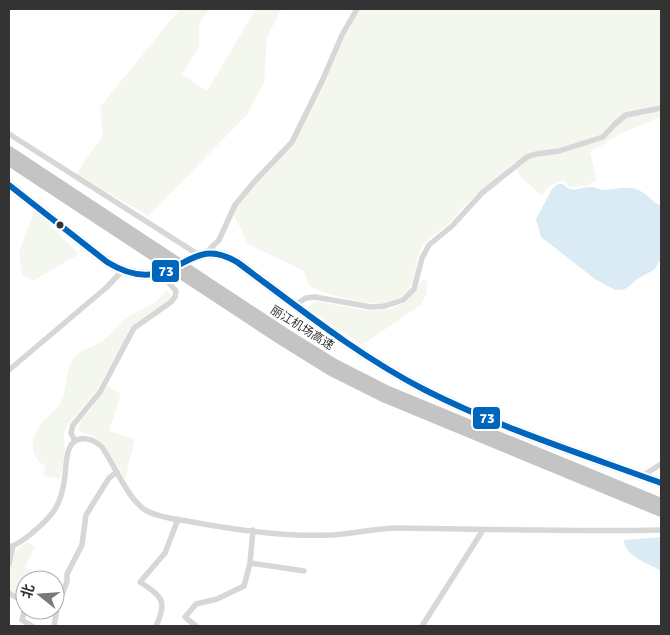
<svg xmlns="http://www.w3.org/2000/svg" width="670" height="635" font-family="Signika,'Noto Sans SC',sans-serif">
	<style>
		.green { fill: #f3f7ee }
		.water { fill: #dbebf5 }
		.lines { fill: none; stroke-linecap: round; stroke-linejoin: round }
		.minor { stroke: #d7d7d7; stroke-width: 5.5 }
		.trunk { stroke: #c7c7c7; stroke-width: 10 }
		.motorway { stroke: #c4c4c4; stroke-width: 10 }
		.bus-1-casing { stroke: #fff; stroke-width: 10 }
		.bus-1 { stroke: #0065bd; stroke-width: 6 }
		.bus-dot { fill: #333; stroke: #fff; stroke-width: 2 }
		.labels { text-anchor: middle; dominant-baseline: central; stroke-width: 5; stroke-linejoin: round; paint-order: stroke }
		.street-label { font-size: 12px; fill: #333; stroke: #fff }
		.line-badge { stroke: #fff; stroke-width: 2 }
		.badge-label { font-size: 14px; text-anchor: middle; font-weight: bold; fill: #fff }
	</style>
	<rect width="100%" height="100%" fill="#fff"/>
	<!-- green -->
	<path class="green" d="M 180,9 L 209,9 L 199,24 L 199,47 L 182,74 L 207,91 L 256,9 L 281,9 L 267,38 L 264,82 L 247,115 L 148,216 L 76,174 L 103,135 L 100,107 Z
		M 359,9 L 661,9 L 661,117 L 622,133 L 590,152 L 597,180 L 586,186 L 569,187 L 563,180 L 549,186 L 542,196 L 519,175 L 515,162 C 499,176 482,189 466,204 C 461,209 457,216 451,221 C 443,229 433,235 425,243 C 415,253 417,270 412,283 C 397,320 335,297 309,286 L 304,271 L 248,244 L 233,213 L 255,184 L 291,147 L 344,35 Z
		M 35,210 L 79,254 L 33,281 L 22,274 L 19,252 Z
		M 423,280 L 427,282 L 426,295 L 422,304 L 362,345 L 308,308 L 315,301 C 340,305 385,319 406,301 C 413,296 418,286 423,280 Z
		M 166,290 L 172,296 L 169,300 L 134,324 L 96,391 L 66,427 L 64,435 L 65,452 L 60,479 L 44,476 L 45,466 C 31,457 30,444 37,430 C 44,417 58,411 63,397 C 67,383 66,364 77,354 C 83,349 91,348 98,344 C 110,337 118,324 130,316 C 145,306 154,308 166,290 Z
		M 106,385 L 121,394 L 109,431 L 135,439 L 125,479 L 104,444 L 94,437 L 78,431 L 82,418 L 90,411 Z
		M 27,542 L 35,547 L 25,567 L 41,576 L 39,580 L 25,580 L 25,598 L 9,589 L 9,557 Z"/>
	<!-- water -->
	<path class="water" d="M 558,184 L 563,184 C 573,195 579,186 592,187 C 596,188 599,189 603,190 C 616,190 631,184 642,192 C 650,197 651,201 661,206 L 661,259 L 654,270 L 637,279 L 627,288 L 622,290 L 615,290 L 595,279 L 541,237 L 536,219 L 552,189 Z
		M 661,537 L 661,571 C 648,563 624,556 624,540 Z"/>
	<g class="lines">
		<!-- minor -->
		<path class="minor" d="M 9,134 L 199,255
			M 207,252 L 219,240 L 235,205 L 254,182 L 292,142 L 323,79 L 342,35 L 357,9
			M 295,305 L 306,298 L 315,297 L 371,307 L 385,306 L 403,300 L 414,289 L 422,258 L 429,245 L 452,226 L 482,193 L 527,157 L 536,154 L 559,151 L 603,137 L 615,124 L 626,115 L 661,108
			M 9,370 L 107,287 L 123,270
			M 75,441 L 71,433 L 73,425 L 100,392 L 134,328 L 171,302 L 175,297 L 176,291 L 160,273
			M 644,477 L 647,473 L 661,464
			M 9,547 C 17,545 25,539 32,533 C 54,515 62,504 65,475 C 66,466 66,452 71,445 C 79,434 94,439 102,447 C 114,464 129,502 147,511 C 158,517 174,519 187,521 C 234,530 285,537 333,535 C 354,534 376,528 397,528 C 485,529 573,532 661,530
			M 250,563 L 304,571
			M 9,564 L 13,546
			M 9,593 L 25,603
			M 25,608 L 22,620 L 32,626
			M 54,626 L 57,609 L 67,581 L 67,574 L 82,545 L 86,515 L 109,478 L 117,472
			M 156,626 C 168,600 162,597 140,582 L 165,553 L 178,519
			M 196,626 L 185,617 L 196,604 L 217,599 L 244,586 L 250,563 L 253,530
			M 422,626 L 483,530"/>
		<!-- trunk -->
		<path class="trunk" d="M 9,185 L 107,262 C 120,270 137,277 154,274 C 187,269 198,239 237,262 C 298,307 357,355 425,390 C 500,428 582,454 661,483"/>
		<!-- motorway -->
		<path class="motorway" d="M 9,151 L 285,333 L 335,364 L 388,391 L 661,503
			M 9,161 L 281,340 L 331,371 L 385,398 L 661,512"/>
		<defs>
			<path id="bus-1" d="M 9,185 L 107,262 C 120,270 137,277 154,274 C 187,269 198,239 237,262 C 298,307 357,355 425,390 C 500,428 582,454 661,483"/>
		</defs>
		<!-- bus-1 casing -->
		<use href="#bus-1" class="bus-1-casing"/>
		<!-- bus-1 -->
		<use href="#bus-1" class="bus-1"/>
	</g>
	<!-- markers -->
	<circle class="bus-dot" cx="60" cy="225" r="4.5"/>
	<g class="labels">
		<!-- street labels -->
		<g class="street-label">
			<text transform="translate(302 328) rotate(32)">丽江机场高速</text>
		</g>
	</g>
	<g class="line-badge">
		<rect x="151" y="259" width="29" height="24" rx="5" fill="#0065bd"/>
		<rect x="472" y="406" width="29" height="24" rx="5" fill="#0065bd"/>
	</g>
	<g class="badge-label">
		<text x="166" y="276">73</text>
		<text x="487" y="423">73</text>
	</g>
	<!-- border -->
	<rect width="670" height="635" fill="none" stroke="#333333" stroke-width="20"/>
	<!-- north arrow -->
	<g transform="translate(40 595) rotate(287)"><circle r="24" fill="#ffffff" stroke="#adadad"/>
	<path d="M0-4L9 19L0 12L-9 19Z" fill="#7a7a7a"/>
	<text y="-8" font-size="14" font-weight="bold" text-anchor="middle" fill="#333333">北</text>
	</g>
</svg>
